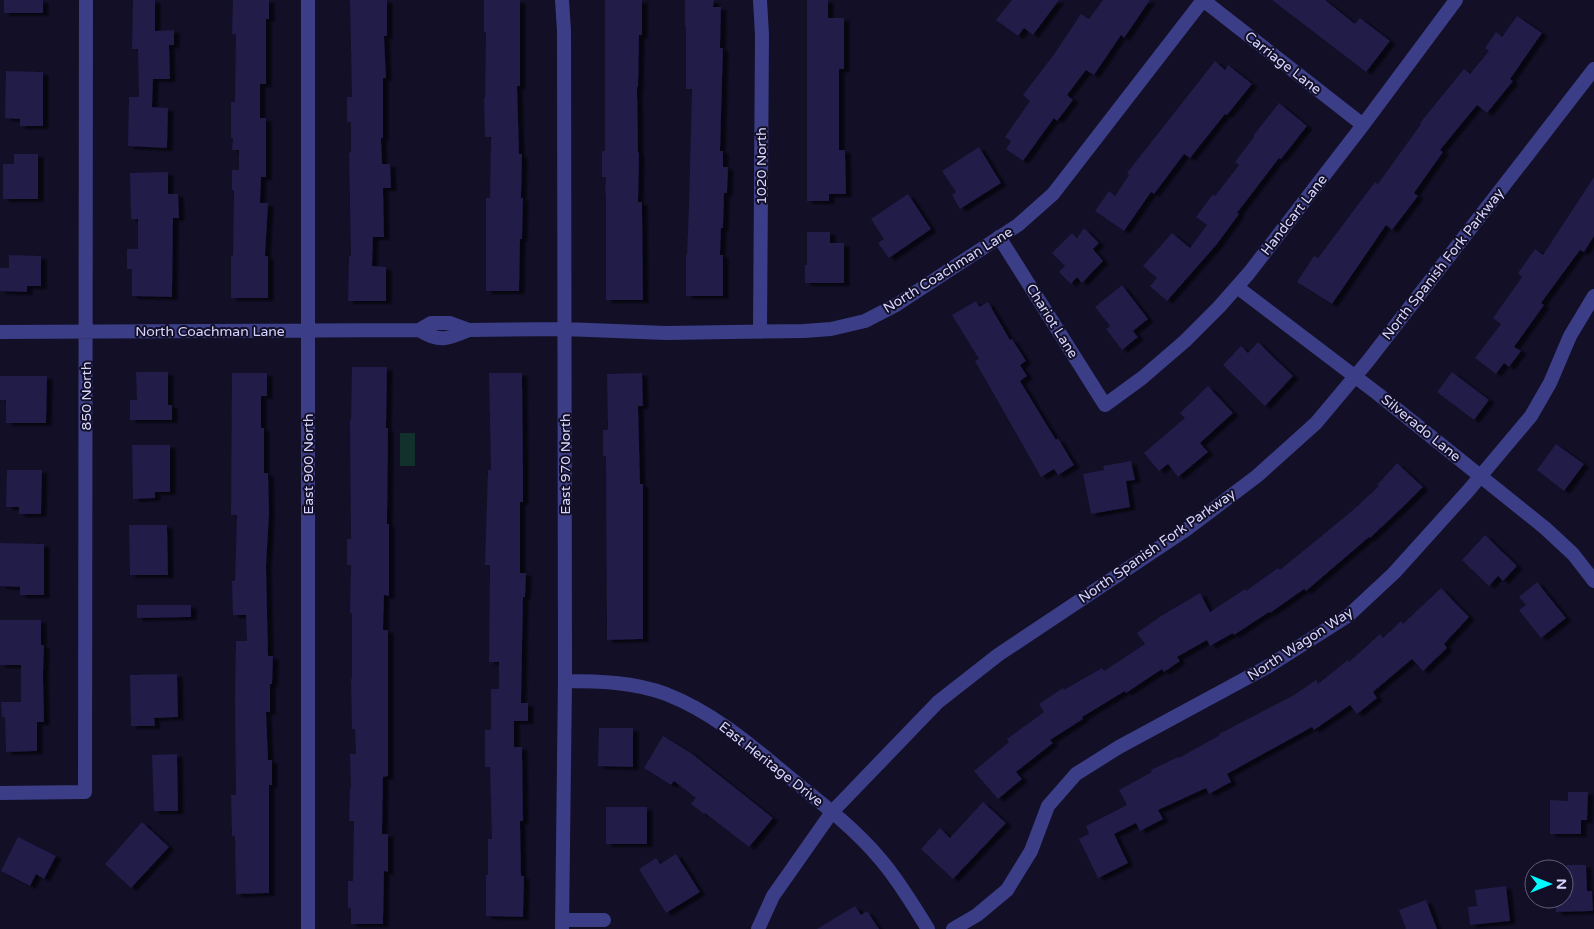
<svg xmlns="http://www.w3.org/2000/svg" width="1594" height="929" font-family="'Varela Round',sans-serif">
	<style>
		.green { fill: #12312d }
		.building { fill: #211b48; filter: url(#shadow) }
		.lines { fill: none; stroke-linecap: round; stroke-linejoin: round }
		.minor { stroke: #3b3e86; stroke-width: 14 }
		.tertiary { stroke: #3b3e86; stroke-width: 14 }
		.labels { text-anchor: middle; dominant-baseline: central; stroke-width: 4; stroke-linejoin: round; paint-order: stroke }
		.street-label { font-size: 14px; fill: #d7d5ff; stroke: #120f27 }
	</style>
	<defs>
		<filter id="shadow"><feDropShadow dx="5.5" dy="3" stdDeviation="1" flood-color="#0009"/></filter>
	</defs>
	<rect width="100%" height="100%" fill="#120f27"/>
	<!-- green -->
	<path class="green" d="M 400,433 L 415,433 L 415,466 L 400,466 Z"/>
	<!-- building -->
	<path class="building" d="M 4,0 L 43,0 L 43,13 L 4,13 Z
		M 133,0 L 155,0 L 155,31 L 174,30 L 174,45 L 169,45 L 170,79 L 153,79 L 152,107 L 168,108 L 167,148 L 128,146 L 129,97 L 139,97 L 138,49 L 132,49 Z
		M 233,0 L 269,0 L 269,19 L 266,19 L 266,84 L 260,84 L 260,118 L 266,118 L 266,177 L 261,177 L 260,203 L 268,203 L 265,256 L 268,256 L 268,298 L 231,298 L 231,256 L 233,256 L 234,190 L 232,190 L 232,170 L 239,170 L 239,150 L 232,150 L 233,138 L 231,138 L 231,102 L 235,102 L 236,34 L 232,34 Z
		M 350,0 L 387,0 L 387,36 L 384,36 L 386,78 L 383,78 L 383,138 L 381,138 L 382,164 L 390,164 L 391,188 L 383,188 L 384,237 L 373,237 L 372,266 L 386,267 L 386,301 L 348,301 L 349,256 L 351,256 L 349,153 L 351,152 L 351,122 L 347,122 L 347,97 L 352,97 Z
		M 484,0 L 520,0 L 520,86 L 517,86 L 519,154 L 522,154 L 521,198 L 523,198 L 522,239 L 520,239 L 519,291 L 486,291 L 486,198 L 490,198 L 491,137 L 485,137 L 484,98 L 485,98 L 486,32 L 484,32 Z
		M 605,0 L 642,0 L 642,35 L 639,35 L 638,87 L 637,87 L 638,152 L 639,153 L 638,202 L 642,202 L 643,300 L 606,300 L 606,193 L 605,193 L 606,177 L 602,177 L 602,151 L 605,151 Z
		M 685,0 L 714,0 L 713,7 L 721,7 L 720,48 L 723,48 L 720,151 L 723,151 L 723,167 L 728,167 L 727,193 L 724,193 L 723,228 L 721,228 L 720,255 L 723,255 L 723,296 L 686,296 L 686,255 L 687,255 L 689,206 L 692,89 L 686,89 L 686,26 L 685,26 Z
		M 807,0 L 828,0 L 828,18 L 844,18 L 844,69 L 839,69 L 839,150 L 845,150 L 846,194 L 829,194 L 829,201 L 807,201 Z
		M 1012,0 L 1059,0 L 1033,35 L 1024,28 L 1018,36 L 996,20 Z
		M 1103,0 L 1150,0 L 1124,38 L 1121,35 L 1094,75 L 1086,70 L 1067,95 L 1073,100 L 1057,121 L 1054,118 L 1023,161 L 1006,149 L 1011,141 L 1005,137 L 1030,101 L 1023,95 L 1055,53 L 1081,14 L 1089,19 Z
		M 1272,0 L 1325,0 L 1355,24 L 1360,18 L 1390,41 L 1366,72 Z
		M 1517,16 L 1542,33 L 1510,79 L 1513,81 L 1487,113 L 1477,105 L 1440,150 L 1443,152 L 1414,193 L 1418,196 L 1392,230 L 1386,225 L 1332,304 L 1297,282 L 1314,256 L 1318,258 L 1375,182 L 1378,184 L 1421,124 L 1420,123 L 1464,69 L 1470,74 L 1489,51 L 1485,48 L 1496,32 L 1502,37 Z
		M 1215,61 L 1225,70 L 1228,65 L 1252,84 L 1227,115 L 1225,114 L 1190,158 L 1184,154 L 1154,194 L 1151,192 L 1124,231 L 1095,211 L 1109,191 L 1115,196 L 1129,175 L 1127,173 Z
		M 6,71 L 43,72 L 43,126 L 20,126 L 20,119 L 5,118 Z
		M 1279,103 L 1307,126 L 1281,159 L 1279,158 L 1237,213 L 1239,214 L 1217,244 L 1167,301 L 1150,286 L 1157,278 L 1143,266 L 1172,233 L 1190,248 L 1207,225 L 1196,217 L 1213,194 L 1215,196 L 1239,165 L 1235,162 L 1254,137 L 1253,136 Z
		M 979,147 L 1001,183 L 960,209 L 952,195 L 956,192 L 942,171 Z
		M 14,154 L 38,154 L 38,199 L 3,199 L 3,164 L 14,164 Z
		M 168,172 L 168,194 L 178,194 L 179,218 L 173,218 L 172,297 L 132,296 L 132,269 L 127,269 L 127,249 L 138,249 L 138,219 L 131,219 L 130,173 Z
		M 1594,177 L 1594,236 L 1584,252 L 1580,250 L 1541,303 L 1544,305 L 1514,347 L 1521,351 L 1509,367 L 1504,363 L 1496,374 L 1475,358 L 1501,324 L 1493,318 L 1522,277 L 1518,273 L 1535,249 L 1543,255 Z
		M 908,194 L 931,229 L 889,258 L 878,243 L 884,239 L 871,219 Z
		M 1084,228 L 1099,243 L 1093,249 L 1103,261 L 1082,283 L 1077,277 L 1071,284 L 1059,272 L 1065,266 L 1052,253 L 1072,233 L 1077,238 Z
		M 807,232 L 830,232 L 830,243 L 844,243 L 844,283 L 805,283 L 805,265 L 807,265 Z
		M 9,255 L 41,256 L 41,286 L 27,286 L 27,292 L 0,291 L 0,268 L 9,268 Z
		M 1122,285 L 1148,319 L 1133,331 L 1138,337 L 1122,350 L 1106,329 L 1110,326 L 1095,307 Z
		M 976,301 L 979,307 L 988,302 L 1010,340 L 1012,339 L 1026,361 L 1020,365 L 1027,376 L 1020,381 L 1056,440 L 1058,438 L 1074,465 L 1058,475 L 1054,469 L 1041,477 L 975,361 L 979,359 L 952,315 Z
		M 1258,342 L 1293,376 L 1265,406 L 1223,365 L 1241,346 L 1248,353 Z
		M 352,367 L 387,367 L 386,428 L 388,428 L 387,524 L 389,524 L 389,596 L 384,595 L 383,630 L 388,630 L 388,776 L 383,777 L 382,834 L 388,834 L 388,872 L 384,871 L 383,924 L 351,924 L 351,908 L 348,908 L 348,881 L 353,881 L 354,821 L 349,821 L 350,788 L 351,788 L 350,754 L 356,754 L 355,729 L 352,729 L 351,679 L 352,679 L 352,613 L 350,613 L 351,565 L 347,565 L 347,539 L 351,539 L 350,420 L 351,420 Z
		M 136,372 L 168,372 L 168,405 L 172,405 L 172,420 L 130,420 L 130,400 L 137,400 Z
		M 1452,372 L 1489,400 L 1474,420 L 1437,392 Z
		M 232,373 L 267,373 L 267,396 L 261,396 L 261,428 L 264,428 L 264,473 L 268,473 L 269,513 L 266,566 L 268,656 L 273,656 L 272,684 L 270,684 L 270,712 L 266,712 L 268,760 L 272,760 L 272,785 L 269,785 L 269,893 L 236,894 L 235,836 L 232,836 L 231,795 L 236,795 L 235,698 L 236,641 L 247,641 L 246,615 L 233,615 L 232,581 L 235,581 L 237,515 L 231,515 Z
		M 489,373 L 522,373 L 523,471 L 523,502 L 520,502 L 520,573 L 526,573 L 525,597 L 523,597 L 521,703 L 528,703 L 528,721 L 514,721 L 514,747 L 522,747 L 523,821 L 520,821 L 521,876 L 524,876 L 523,917 L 486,916 L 486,875 L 488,875 L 488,839 L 492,839 L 490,767 L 485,767 L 485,730 L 491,730 L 491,689 L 499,689 L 499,662 L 489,662 L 490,565 L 485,565 L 488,470 L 491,470 Z
		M 642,373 L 643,406 L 638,406 L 640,484 L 643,484 L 643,639 L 607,640 L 606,456 L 603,456 L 603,430 L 608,430 L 607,374 Z
		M 0,376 L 47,376 L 46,423 L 6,423 L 6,400 L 0,400 Z
		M 1208,386 L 1233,413 L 1200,443 L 1208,452 L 1178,477 L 1168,464 L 1159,471 L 1144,453 L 1185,418 L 1180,413 Z
		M 1556,444 L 1584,464 L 1564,491 L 1537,470 Z
		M 132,445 L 170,445 L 170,492 L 155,492 L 155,498 L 133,499 Z
		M 1131,461 L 1135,480 L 1126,481 L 1130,507 L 1091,514 L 1083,474 L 1104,470 L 1103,466 Z
		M 1397,463 L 1423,487 L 1406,504 L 1370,538 L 1369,537 L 1306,591 L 1304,589 L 1270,613 L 1269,612 L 1234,635 L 1233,633 L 1210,646 L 1207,640 L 1177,657 L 1180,661 L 1164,672 L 1162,669 L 1126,693 L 1125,691 L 1082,717 L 1083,719 L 1050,740 L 1053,743 L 1016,772 L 1022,779 L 998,799 L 974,771 L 1009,742 L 1007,739 L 1044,712 L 1039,704 L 1063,688 L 1064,690 L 1102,668 L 1104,671 L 1145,644 L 1137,633 L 1161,616 L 1200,593 L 1210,612 L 1245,589 L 1246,591 L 1278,568 L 1280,570 L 1352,511 L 1379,486 L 1377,485 Z
		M 7,470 L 42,470 L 41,514 L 19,514 L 19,507 L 6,507 Z
		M 129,525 L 167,525 L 168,575 L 130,575 Z
		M 1485,535 L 1517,566 L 1503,581 L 1498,576 L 1489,586 L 1462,560 Z
		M 0,543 L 44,544 L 44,595 L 20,595 L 20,587 L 0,586 Z
		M 1537,582 L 1566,618 L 1541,638 L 1519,610 L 1526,605 L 1519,597 Z
		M 1441,588 L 1469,617 L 1444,644 L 1447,648 L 1423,671 L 1412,659 L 1373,692 L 1377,698 L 1357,714 L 1350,705 L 1314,730 L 1312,727 L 1227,774 L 1231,782 L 1209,794 L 1206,788 L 1158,810 L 1163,819 L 1140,831 L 1136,823 L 1114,834 L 1128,863 L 1098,878 L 1079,839 L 1089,834 L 1086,826 L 1127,805 L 1119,790 L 1152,772 L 1151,770 L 1178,757 L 1179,758 L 1220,735 L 1219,734 L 1294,695 L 1316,680 L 1318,684 L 1348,660 L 1349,662 L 1380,634 L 1383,638 L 1401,621 L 1403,624 Z
		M 137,605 L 191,605 L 191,617 L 137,618 Z
		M 0,620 L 41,620 L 41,645 L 44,645 L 43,674 L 44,722 L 37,722 L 37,751 L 6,752 L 5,717 L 2,717 L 1,702 L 21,702 L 21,665 L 0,665 Z
		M 177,674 L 178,717 L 154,718 L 155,726 L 131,726 L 130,675 Z
		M 599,728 L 633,728 L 633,767 L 598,766 Z
		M 663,736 L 691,753 L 773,818 L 749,847 L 705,813 L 704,814 L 691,804 L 696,798 L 674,781 L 671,785 L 644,768 Z
		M 177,754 L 178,811 L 154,811 L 152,755 Z
		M 1568,792 L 1588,792 L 1587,820 L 1581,820 L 1581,834 L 1550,834 L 1550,800 L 1568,801 Z
		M 983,802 L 1006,823 L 953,879 L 921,849 L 940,828 L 950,838 Z
		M 606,807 L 647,807 L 647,844 L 606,844 Z
		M 142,822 L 169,847 L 131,888 L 105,864 Z
		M 18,837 L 56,856 L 44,879 L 36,874 L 30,886 L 1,871 Z
		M 676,854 L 700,892 L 666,913 L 639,869 L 656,858 L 660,864 Z
		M 1566,865 L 1586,865 L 1587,891 L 1592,891 L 1593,911 L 1556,912 L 1556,899 L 1564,899 L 1564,876 L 1567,875 Z
		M 1506,886 L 1510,921 L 1470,925 L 1468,907 L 1477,906 L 1475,890 Z
		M 1426,900 L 1437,929 L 1406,929 L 1399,910 Z
		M 855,906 L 861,915 L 867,911 L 879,929 L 817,929 Z"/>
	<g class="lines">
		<!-- minor -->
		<path class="minor" d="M 562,0 L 564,31 L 565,681 L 562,929
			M 760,0 L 762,35 L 760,332
			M 1203,0 L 1363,125
			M 999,237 L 1105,405 L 1142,378 L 1185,341 L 1219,307 L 1249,273 L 1363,125 L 1456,0
			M 1237,287 L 1378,394 L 1545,528 L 1573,554 L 1594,581
			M 419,330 C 440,343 448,339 469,330
			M 0,332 L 419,330 L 431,323 L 450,323 L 469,330 L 564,329 L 666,333 L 804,331 L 831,329 L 865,321 L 896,305 L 1018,225 L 1053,194 L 1203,0
			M 565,681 C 598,681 634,682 666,694 C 715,713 754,748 794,781 C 824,805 856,830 881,860 C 899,881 913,905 928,929
			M 0,793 L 85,792 L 86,0
			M 562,920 L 604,920
			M 308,929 L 308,0
			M 953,929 L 977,915 L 1007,890 L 1031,851 L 1048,806 L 1076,774 L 1119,747 L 1267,667 L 1349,615 L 1394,573 L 1468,491 L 1531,416 L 1550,383 L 1570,336 L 1594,296"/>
		<!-- tertiary -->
		<path class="tertiary" d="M 758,929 L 773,896 L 832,812 L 938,702 L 998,655 L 1187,529 L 1257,476 L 1316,423 L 1368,361 L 1594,69"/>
	</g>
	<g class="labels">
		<!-- street labels -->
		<g class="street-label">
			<text transform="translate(1283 63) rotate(38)">Carriage Lane</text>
			<text transform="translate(761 166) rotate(-90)">1020 North</text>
			<text transform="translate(1294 215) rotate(-52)">Handcart Lane</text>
			<text transform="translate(1443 264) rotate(-52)">North Spanish Fork Parkway</text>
			<text transform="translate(948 270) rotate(-32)">North Coachman Lane</text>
			<text transform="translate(1052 321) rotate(58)">Chariot Lane</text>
			<text x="210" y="331">North Coachman Lane</text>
			<text transform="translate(86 396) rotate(-90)">850 North</text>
			<text transform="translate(1421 428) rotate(39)">Silverado Lane</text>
			<text transform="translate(308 464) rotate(-90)">East 900 North</text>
			<text transform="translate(565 464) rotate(-90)">East 970 North</text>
			<text transform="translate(1157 546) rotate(-35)">North Spanish Fork Parkway</text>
			<text transform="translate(1300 644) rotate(-33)">North Wagon Way</text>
			<text transform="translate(771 764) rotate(38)">East Heritage Drive</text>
		</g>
	</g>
	<!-- north arrow -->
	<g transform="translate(1549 884) rotate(90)"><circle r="24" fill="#120f27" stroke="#615e7d"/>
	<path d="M0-4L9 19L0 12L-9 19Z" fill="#02f9fe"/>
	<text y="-8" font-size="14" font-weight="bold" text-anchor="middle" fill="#d7d5ff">N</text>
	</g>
</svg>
